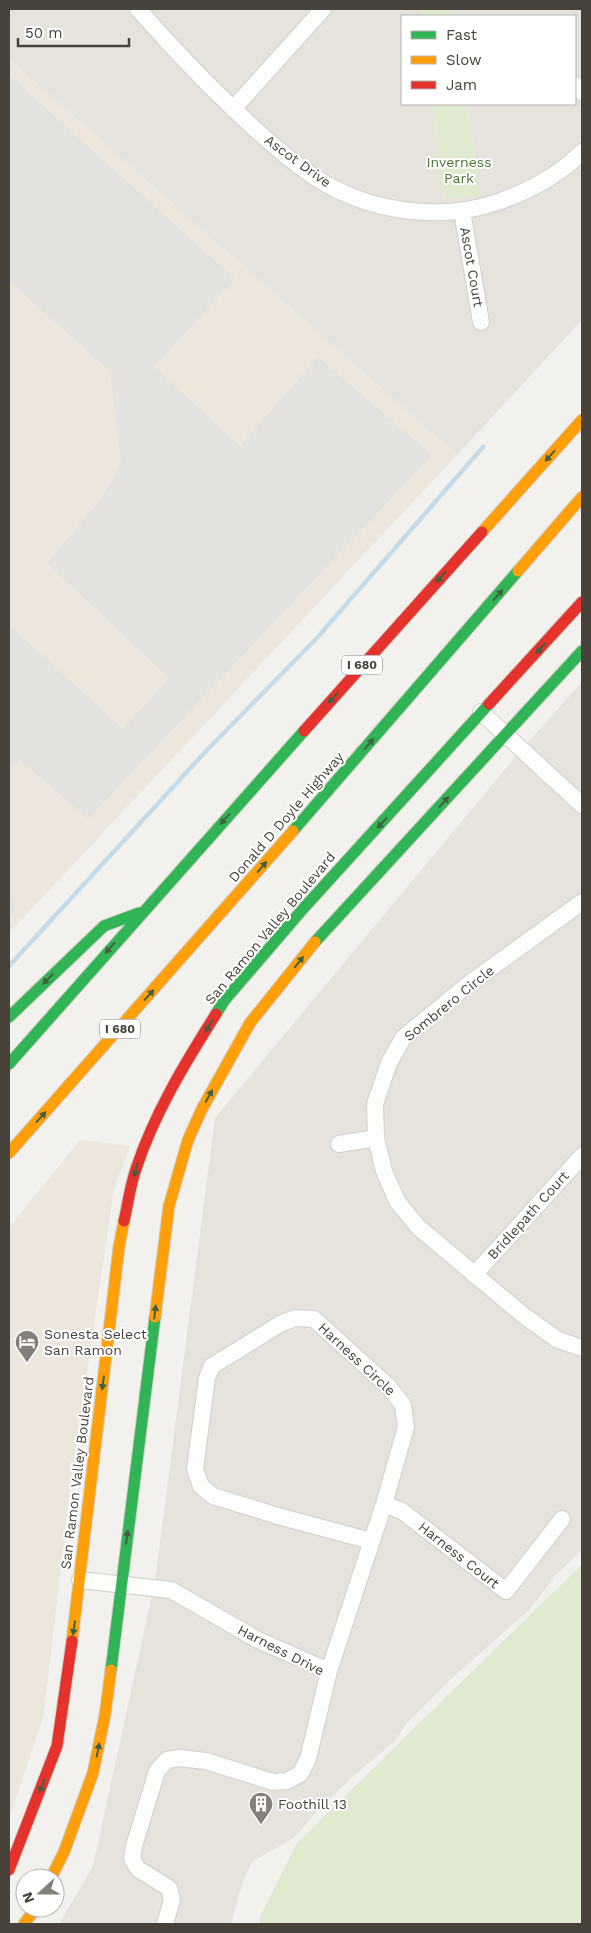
<svg xmlns="http://www.w3.org/2000/svg" width="591" height="1933" font-family="'Work Sans',sans-serif">
	<style>
		.residential { fill: #e5e3dc }
		.commercial { fill: #ece6dc }
		.green { fill: #dfead1 }
		.parking { fill: #e4e2df }
		.lines { fill: none; stroke-linecap: round; stroke-linejoin: round }
		.stream { stroke: #c3dbeb; stroke-width: 4.5 }
		.street-casing { stroke: #d0cfcb; stroke-width: 18 }
		.fast-casing { stroke: #d0cec5; stroke-width: 13 }
		.slow-casing { stroke: #d0cec5; stroke-width: 13 }
		.jam-casing { stroke: #d0cec5; stroke-width: 13 }
		.street { stroke: #fdfdfc; stroke-width: 16 }
		.fast { stroke: #30b455; stroke-width: 11 }
		.slow { stroke: #ff9f0a; stroke-width: 11 }
		.jam { stroke: #e5322d; stroke-width: 11 }
		.oneway { fill: #425f41 }
		.labels { text-anchor: middle; dominant-baseline: central; stroke-width: 4; stroke-linejoin: round; paint-order: stroke }
		.shield { fill: #fff; stroke: #7f7b75; stroke-width: 1 }
		.shield-label { font-size: 12px; font-weight: bold; fill: #48433a }
		.street-label { font-size: 14px; fill: #48433a; stroke: #fff }
		.park-label { font-size: 14px; fill: #4a7532; stroke: #fff }
		.poi-label { font-size: 14px; fill: #48433a; stroke: #fff; text-anchor: start }
	</style>
	<rect width="100%" height="100%" fill="#f2f1ee"/>
	<!-- residential -->
	<path class="residential" d="M 9,9 L 420,9 L 421,16 L 402,16 L 402,104 L 432,104 L 444,199 L 481,195 L 467,104 L 575,104 L 575,16 L 455,16 L 453,9 L 582,9 L 582,320 L 457,455 L 9,59 Z
		M 582,682 L 582,1550 L 555,1576 L 530,1609 L 451,1679 L 406,1724 L 395,1741 L 350,1779 L 317,1811 L 294,1838 L 253,1861 L 243,1881 L 231,1924 L 59,1924 L 93,1866 L 155,1581 L 215,1118 L 522,749 Z"/>
	<!-- commercial -->
	<path class="commercial" d="M 9,59 L 457,455 L 9,933 Z
		M 80,1140 L 130,1146 L 114,1189 L 71,1480 L 44,1713 L 9,1820 L 9,1228 Z"/>
	<!-- green -->
	<path class="green" d="M 420,9 L 453,9 L 455,16 L 421,16 Z
		M 432,104 L 467,104 L 481,196 L 444,199 Z
		M 582,1564 L 582,1924 L 259,1924 L 261,1915 L 297,1843 Z"/>
	<!-- parking -->
	<path class="parking" d="M 9,75 L 235,279 L 154,367 L 240,446 L 318,357 L 432,455 L 88,819 L 19,759 L 9,771 L 9,625 L 123,729 L 169,678 L 47,563 L 101,499 L 121,463 L 110,371 L 9,281 Z
		M 9,895 L 14,900 L 15,910 L 9,917 Z"/>
	<g class="lines">
		<!-- stream -->
		<path class="stream" d="M 9,966 L 207,750 L 316,639 L 483,447"/>
		<defs>
			<path id="street" d="M 138,9 C 170,45 202,80 238,113 C 262,136 288,160 316,178 C 369,212 439,222 498,202 C 529,191 559,175 582,152
				M 575,85 L 582,92
				M 233,109 L 323,9
				M 462,211 L 481,322
				M 481,712 L 582,805
				M 582,902 L 470,983 L 403,1038 L 389,1063 L 375,1104 L 376,1138 L 384,1171 L 397,1201 L 418,1227 L 523,1315 L 558,1340 L 582,1348
				M 339,1144 L 376,1138
				M 474,1275 L 582,1156
				M 384,1504 L 402,1511 L 506,1591 L 562,1519
				M 80,1580 L 171,1590 L 258,1640 L 329,1671 L 308,1759 L 300,1774 L 287,1781 L 273,1782 L 206,1761 L 179,1758 L 167,1760 L 157,1771 L 134,1846 L 132,1859 L 138,1869 L 169,1888 L 172,1900 L 165,1924
				M 329,1671 L 384,1504 L 406,1427 L 403,1405 L 388,1386 L 314,1319 L 295,1318 L 280,1324 L 212,1366 L 207,1378 L 195,1469 L 201,1486 L 213,1496 L 278,1516 L 371,1541"/>
			<path id="fast" d="M 293,831 L 518,571
				M 315,942 L 582,651
				M 216,1014 L 224,1001 L 302,910 L 489,704
				M 9,1017 L 104,926 L 139,913
				M 9,1064 L 304,731
				M 111,1670 L 155,1317"/>
			<path id="slow" d="M 482,532 L 582,420
				M 518,571 L 582,497
				M 9,1153 L 293,831
				M 155,1317 L 169,1206 L 188,1140 L 202,1109 L 250,1023 L 315,942
				M 72,1641 L 119,1247 L 124,1221
				M 51,1878 L 64,1852 L 93,1773 L 105,1715 L 111,1670
				M 24,1924 L 36,1908"/>
			<path id="jam" d="M 489,704 L 582,602
				M 304,731 L 482,532
				M 124,1221 C 128,1204 130,1186 136,1169 C 154,1114 185,1063 216,1014
				M 9,1870 L 57,1746 L 72,1641"/>
		</defs>
		<!-- street casing -->
		<use href="#street" class="street-casing"/>
		<!-- fast casing -->
		<use href="#fast" class="fast-casing"/>
		<!-- slow casing -->
		<use href="#slow" class="slow-casing"/>
		<!-- jam casing -->
		<use href="#jam" class="jam-casing"/>
		<!-- street -->
		<use href="#street" class="street"/>
		<!-- fast -->
		<use href="#fast" class="fast"/>
		<!-- slow -->
		<use href="#slow" class="slow"/>
		<!-- jam -->
		<use href="#jam" class="jam"/>
	</g>
	<!-- one-way arrows -->
	<defs><path id="oneway-solid" d="M-6-.8H1V-3.2L6.5 0L1 3.2V.8H-6Z" transform="scale(1.25)"/></defs>
	<g class="oneway">
		<use href="#oneway-solid" transform="translate(550 456) rotate(132)"/>
		<use href="#oneway-solid" transform="translate(441 577) rotate(132)"/>
		<use href="#oneway-solid" transform="translate(498 595) rotate(-49)"/>
		<use href="#oneway-solid" transform="translate(541 648) rotate(133)"/>
		<use href="#oneway-solid" transform="translate(333 698) rotate(132)"/>
		<use href="#oneway-solid" transform="translate(369 744) rotate(-49)"/>
		<use href="#oneway-solid" transform="translate(444 802) rotate(-47)"/>
		<use href="#oneway-solid" transform="translate(225 819) rotate(132)"/>
		<use href="#oneway-solid" transform="translate(382 823) rotate(133)"/>
		<use href="#oneway-solid" transform="translate(262 867) rotate(-49)"/>
		<use href="#oneway-solid" transform="translate(110 948) rotate(131)"/>
		<use href="#oneway-solid" transform="translate(299 962) rotate(-51)"/>
		<use href="#oneway-solid" transform="translate(48 979) rotate(136)"/>
		<use href="#oneway-solid" transform="translate(149 995) rotate(-48)"/>
		<use href="#oneway-solid" transform="translate(209 1026) rotate(122)"/>
		<use href="#oneway-solid" transform="translate(209 1096) rotate(-61)"/>
		<use href="#oneway-solid" transform="translate(41 1117) rotate(-48)"/>
		<use href="#oneway-solid" transform="translate(136 1170) rotate(106)"/>
		<use href="#oneway-solid" transform="translate(155 1312) rotate(-83)"/>
		<use href="#oneway-solid" transform="translate(103 1383) rotate(97)"/>
		<use href="#oneway-solid" transform="translate(127 1537) rotate(-83)"/>
		<use href="#oneway-solid" transform="translate(74 1628) rotate(98)"/>
		<use href="#oneway-solid" transform="translate(98 1750) rotate(-79)"/>
		<use href="#oneway-solid" transform="translate(42 1786) rotate(111)"/>
	</g>
	<!-- icons -->
	<defs>
		<symbol id="hotel-pin" viewBox="-11 -11 22 30"><path d="M0 17L-7.5 6A9.5 9.5 0 1 1 7.5 6Z" fill="#848079" stroke="#fff"/><path d="M-6-4.5h1.5V1H6V5H4.5V3h-9V5H-6ZM-4 0a1.8 1.8 0 1 1 3.6 0ZM.5 0V-2.5h3Q6-2.5 6 0Z" fill="#fff"/></symbol>
		<symbol id="building-pin" viewBox="-11 -11 22 30"><path d="M0 17L-7.5 6A9.5 9.5 0 1 1 7.5 6Z" fill="#848079" stroke="#fff"/><path d="M-4-6H4V6H1V3H-1V6H-4ZM-2.5-4.3h1.7v1.8h-1.7ZM.8-4.3h1.7v1.8H.8ZM-2.5-1h1.7V.8h-1.7ZM.8-1h1.7V.8H.8Z" fill="#fff"/></symbol>
	</defs>
	<g fill-rule="evenodd">
		<use href="#hotel-pin" x="13" y="1328" width="28" height="38"/>
		<use href="#building-pin" x="247" y="1790" width="28" height="38"/>
	</g>
	<g class="labels">
		<!-- shield labels -->
		<g class="shield">
			<rect x="342" y="655.5" width="40" height="19" rx="4"/>
			<rect x="100" y="1019.5" width="40" height="19" rx="4"/>
		</g>
		<g class="shield-label">
			<text x="362" y="665">I 680</text>
			<text x="120" y="1029">I 680</text>
		</g>
		<!-- street labels -->
		<g class="street-label">
			<text transform="translate(298 161) rotate(36)">Ascot Drive</text>
			<text transform="translate(472 267) rotate(80)">Ascot Court</text>
			<text transform="translate(286 817) rotate(-49)">Donald D Doyle Highway</text>
			<text transform="translate(270 928) rotate(-50)">San Ramon Valley Boulevard</text>
			<text transform="translate(449 1003) rotate(-39)">Sombrero Circle</text>
			<text transform="translate(528 1215) rotate(-48)">Bridlepath Court</text>
			<text transform="translate(357 1359) rotate(43)">Harness Circle</text>
			<text transform="translate(77 1473) rotate(-83)">San Ramon Valley Boulevard</text>
			<text transform="translate(459 1555) rotate(38)">Harness Court</text>
			<text transform="translate(281 1650) rotate(27)">Harness Drive</text>
		</g>
		<!-- park labels -->
		<g class="park-label">
			<text x="459" y="162">Inverness<tspan x="459" dy="16">Park</tspan></text>
		</g>
		<!-- poi labels -->
		<g class="poi-label">
			<text x="44" y="1334">Sonesta Select<tspan x="44" dy="16">San Ramon</tspan></text>
			<text x="278" y="1804">Foothill 13</text>
		</g>
	</g>
	<!-- border -->
	<rect width="591" height="1933" fill="none" stroke="#48433a" stroke-width="20"/>
	<!-- legend -->
	<rect x="401" y="15" width="175" height="90" fill="#ffffff" stroke="#b6b4b0"/>
	<rect x="411" y="31" width="25" height="8" fill="#30b455" stroke="#b6b4b0"/>
	<text x="446" y="40" font-size="15" fill="#48433a">Fast</text>
	<rect x="411" y="56" width="25" height="8" fill="#ff9f0a" stroke="#b6b4b0"/>
	<text x="446" y="65" font-size="15" fill="#48433a">Slow</text>
	<rect x="411" y="81" width="25" height="8" fill="#e5322d" stroke="#b6b4b0"/>
	<text x="446" y="90" font-size="15" fill="#48433a">Jam</text>
	<!-- north arrow -->
	<g transform="translate(40 1893) rotate(249)"><circle r="24" fill="#ffffff" stroke="#b6b4b0"/>
	<path d="M0-4L9 19L0 12L-9 19Z" fill="#848079"/>
	<text y="-8" font-size="14" font-weight="bold" text-anchor="middle" fill="#48433a">N</text>
	</g>
	<!-- scale -->
	<path d="M18 38v8h111v-8" fill="none" stroke="#48433a" stroke-width="2.5"/>
	<text x="25" y="38" font-size="15" fill="#48433a" stroke="#ffffff" stroke-width="4" paint-order="stroke">50 m</text>
</svg>
